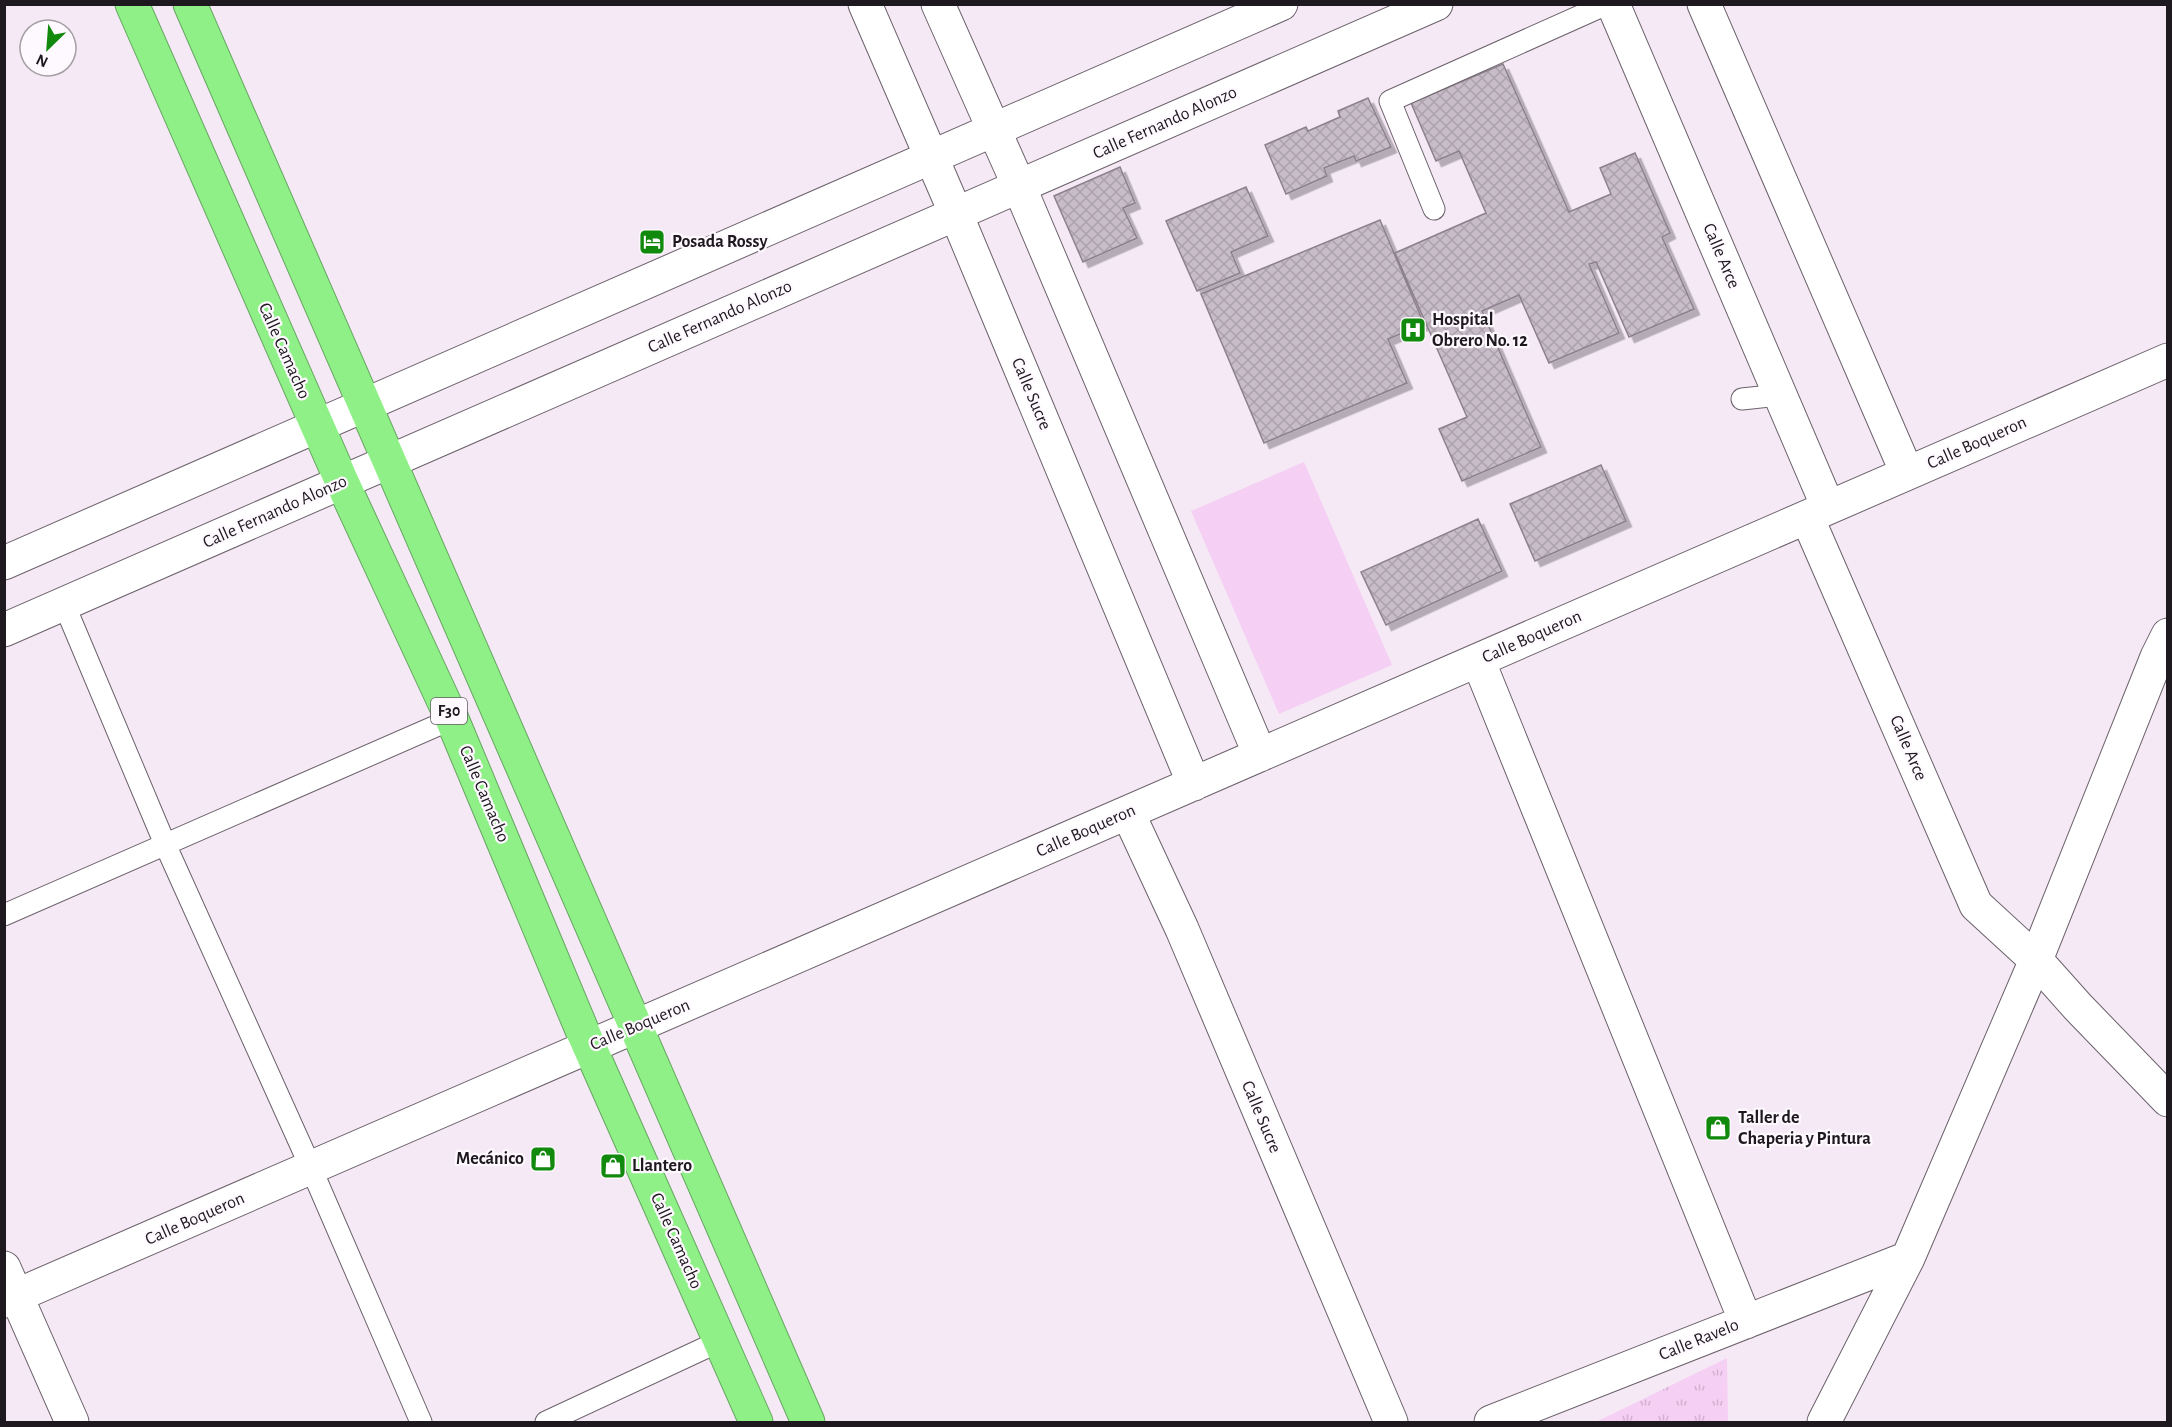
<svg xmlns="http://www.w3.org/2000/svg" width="2172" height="1427" font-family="'Alegreya Sans',sans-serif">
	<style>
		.green { fill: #f5cff4 }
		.park { fill: url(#park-tufts) }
		.building { fill: url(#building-cross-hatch); stroke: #8c818c; stroke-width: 1.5; filter: url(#shadow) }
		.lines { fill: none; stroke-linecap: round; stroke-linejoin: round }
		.lane-casing { stroke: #6b616b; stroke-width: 23 }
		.street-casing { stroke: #6b616b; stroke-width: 35 }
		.secondary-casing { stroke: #6b616b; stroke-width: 35 }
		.highway-casing { stroke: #67a562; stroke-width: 35 }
		.lane { stroke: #fff; stroke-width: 21 }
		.street { stroke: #fff; stroke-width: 33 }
		.secondary { stroke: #fff; stroke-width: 33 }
		.highway { stroke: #8ef086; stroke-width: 33 }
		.labels { text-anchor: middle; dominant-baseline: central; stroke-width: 4.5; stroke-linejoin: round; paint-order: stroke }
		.shield { fill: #fef9fe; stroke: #615c61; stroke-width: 1.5 }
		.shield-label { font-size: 16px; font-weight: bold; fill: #1e191e }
		.street-label { font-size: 18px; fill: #1e191e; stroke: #fef9fe }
		.poi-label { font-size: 18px; font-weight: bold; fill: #1e191e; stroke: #fef9fe; text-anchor: start }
	</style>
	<defs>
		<pattern id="park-tufts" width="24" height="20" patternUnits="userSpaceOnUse" patternTransform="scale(1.5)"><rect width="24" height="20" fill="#f5cff4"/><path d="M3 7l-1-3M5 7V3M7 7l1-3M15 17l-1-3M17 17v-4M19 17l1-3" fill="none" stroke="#d2b1d1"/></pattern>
		<pattern id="building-cross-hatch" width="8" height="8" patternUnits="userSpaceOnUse" patternTransform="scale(1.5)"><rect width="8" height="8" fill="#c8bcc8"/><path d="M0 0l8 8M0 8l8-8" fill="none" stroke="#aba1ab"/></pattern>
		<filter id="shadow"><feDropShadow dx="5.5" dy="5.5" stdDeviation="0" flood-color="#0004"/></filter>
	</defs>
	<rect width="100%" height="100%" fill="#f5e9f5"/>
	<!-- green -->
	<path class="green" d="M 1304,462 L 1392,665 L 1279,714 L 1191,511 Z"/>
	<!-- park -->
	<path class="park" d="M 1727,1358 L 1728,1422 L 1596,1422 Z"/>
	<!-- building -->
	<path class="building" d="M 1503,64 L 1569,212 L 1611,194 L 1600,168 L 1635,153 L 1670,233 L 1662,237 L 1694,309 L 1629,337 L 1596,262 L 1589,264 L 1619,333 L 1549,363 L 1519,295 L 1482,311 L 1541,447 L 1462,481 L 1439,429 L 1467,417 L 1395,253 L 1486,213 L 1459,151 L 1436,161 L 1411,103 Z
		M 1368,98 L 1391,147 L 1356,161 L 1354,156 L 1324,168 L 1327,176 L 1286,194 L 1265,145 L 1306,127 L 1308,131 L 1340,117 L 1338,111 Z
		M 1120,167 L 1135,203 L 1123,208 L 1137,238 L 1083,262 L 1054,196 Z
		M 1246,187 L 1268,236 L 1231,252 L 1240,273 L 1197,291 L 1166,221 Z
		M 1380,220 L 1424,324 L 1388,339 L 1407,383 L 1264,443 L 1201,294 Z
		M 1601,465 L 1626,521 L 1535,561 L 1510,504 Z
		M 1478,519 L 1502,571 L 1386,625 L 1361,572 Z"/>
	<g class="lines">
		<defs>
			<path id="lane" d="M 1434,209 L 1390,101 L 1607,4
				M 1742,399 L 1780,395
				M 64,604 L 165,844 L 311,1168 L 421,1422
				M 4,915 L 452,719
				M 546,1422 L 720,1341"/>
			<path id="street" d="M 865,4 L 956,214 L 1194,784
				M 938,4 L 1019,186 L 1260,755
				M 1613,4 L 1828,507
				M 1704,4 L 1907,473
				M 1807,517 L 1976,905 L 2036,960 L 2078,1007 L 2168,1100
				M 1478,660 L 1746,1322
				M 1128,813 L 1182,929 L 1391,1422
				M 4,1268 L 72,1422
				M 4,1301 L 2168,360
				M 1491,1422 L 1908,1258
				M 1824,1422 L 1908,1258 L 2036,960 L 2157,657 L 2168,635"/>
			<path id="secondary" d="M 4,563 L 1281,4
				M 4,630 L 1436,4"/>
			<path id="highway" d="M 132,4 L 342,482 L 452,719 L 582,1030 L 756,1422
				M 190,4 L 808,1422"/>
		</defs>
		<!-- lane casing -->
		<use href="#lane" class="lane-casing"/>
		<!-- street casing -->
		<use href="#street" class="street-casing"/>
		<!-- secondary casing -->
		<use href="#secondary" class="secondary-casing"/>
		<!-- highway casing -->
		<use href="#highway" class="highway-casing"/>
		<!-- lane -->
		<use href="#lane" class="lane"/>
		<!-- street -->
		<use href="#street" class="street"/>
		<!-- secondary -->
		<use href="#secondary" class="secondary"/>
		<!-- highway -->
		<use href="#highway" class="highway"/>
	</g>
	<!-- icons -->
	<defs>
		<symbol id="hotel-square" viewBox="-11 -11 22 22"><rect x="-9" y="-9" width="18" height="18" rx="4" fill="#11890c" stroke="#fef9fe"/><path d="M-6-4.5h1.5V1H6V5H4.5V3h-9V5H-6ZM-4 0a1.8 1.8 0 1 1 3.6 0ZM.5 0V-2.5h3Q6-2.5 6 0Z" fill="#fff"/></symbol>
		<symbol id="hospital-square" viewBox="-11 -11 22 22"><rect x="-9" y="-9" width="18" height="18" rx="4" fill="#11890c" stroke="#fef9fe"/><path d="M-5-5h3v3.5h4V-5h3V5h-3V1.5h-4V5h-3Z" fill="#fff"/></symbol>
		<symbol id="shop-square" viewBox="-11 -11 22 22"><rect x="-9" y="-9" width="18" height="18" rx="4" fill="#11890c" stroke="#fef9fe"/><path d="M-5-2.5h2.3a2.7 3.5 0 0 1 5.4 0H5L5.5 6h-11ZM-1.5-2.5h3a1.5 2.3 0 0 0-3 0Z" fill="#fff"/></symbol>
	</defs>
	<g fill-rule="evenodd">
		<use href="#hotel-square" x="637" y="227" width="30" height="30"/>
		<use href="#hospital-square" x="1398" y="315" width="30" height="30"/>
		<use href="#shop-square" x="1703" y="1113" width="30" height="30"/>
		<use href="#shop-square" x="528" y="1144" width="30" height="30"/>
		<use href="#shop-square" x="598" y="1151" width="30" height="30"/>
	</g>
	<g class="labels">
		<!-- shield labels -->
		<rect class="shield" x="431" y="698" width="36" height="26" rx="4.5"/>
		<g class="shield-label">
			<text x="449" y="711">F30</text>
		</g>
		<!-- street labels -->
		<g class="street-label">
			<text transform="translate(1165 123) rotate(-24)">Calle Fernando Alonzo</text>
			<text transform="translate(1721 256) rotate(67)">Calle Arce</text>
			<text transform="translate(720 317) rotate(-24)">Calle Fernando Alonzo</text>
			<text transform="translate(284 351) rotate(66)">Calle Camacho</text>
			<text transform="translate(1031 394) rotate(67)">Calle Sucre</text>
			<text transform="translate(1977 443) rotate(-24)">Calle Boqueron</text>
			<text transform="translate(275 512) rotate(-24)">Calle Fernando Alonzo</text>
			<text transform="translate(1532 637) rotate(-24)">Calle Boqueron</text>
			<text transform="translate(1908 748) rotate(67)">Calle Arce</text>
			<text transform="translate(484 794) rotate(67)">Calle Camacho</text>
			<text transform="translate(1086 831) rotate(-24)">Calle Boqueron</text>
			<text transform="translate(640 1025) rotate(-23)">Calle Boqueron</text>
			<text transform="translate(1261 1117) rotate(67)">Calle Sucre</text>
			<text transform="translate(195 1219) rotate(-24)">Calle Boqueron</text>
			<text transform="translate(676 1241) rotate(66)">Calle Camacho</text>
			<text transform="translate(1699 1340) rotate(-22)">Calle Ravelo</text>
		</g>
		<!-- poi labels -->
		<g class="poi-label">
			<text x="672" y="242">Posada Rossy</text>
			<text x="1432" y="320">Hospital<tspan x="1432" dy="21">Obrero No. 12</tspan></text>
			<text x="1738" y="1118">Taller de<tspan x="1738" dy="21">Chaperia y Pintura</tspan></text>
			<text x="524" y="1159" text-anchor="end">Mecánico</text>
			<text x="632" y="1166">Llantero</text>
		</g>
	</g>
	<!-- border -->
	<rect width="2172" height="1427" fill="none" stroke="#1e191e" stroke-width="12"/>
	<!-- north arrow -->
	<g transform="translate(48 48) rotate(205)"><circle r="28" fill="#fef9fe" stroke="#a49fa4" stroke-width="1.5"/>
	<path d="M0-4.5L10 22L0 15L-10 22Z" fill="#11890c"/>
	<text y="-9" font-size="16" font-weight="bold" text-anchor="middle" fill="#1e191e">N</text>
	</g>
</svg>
